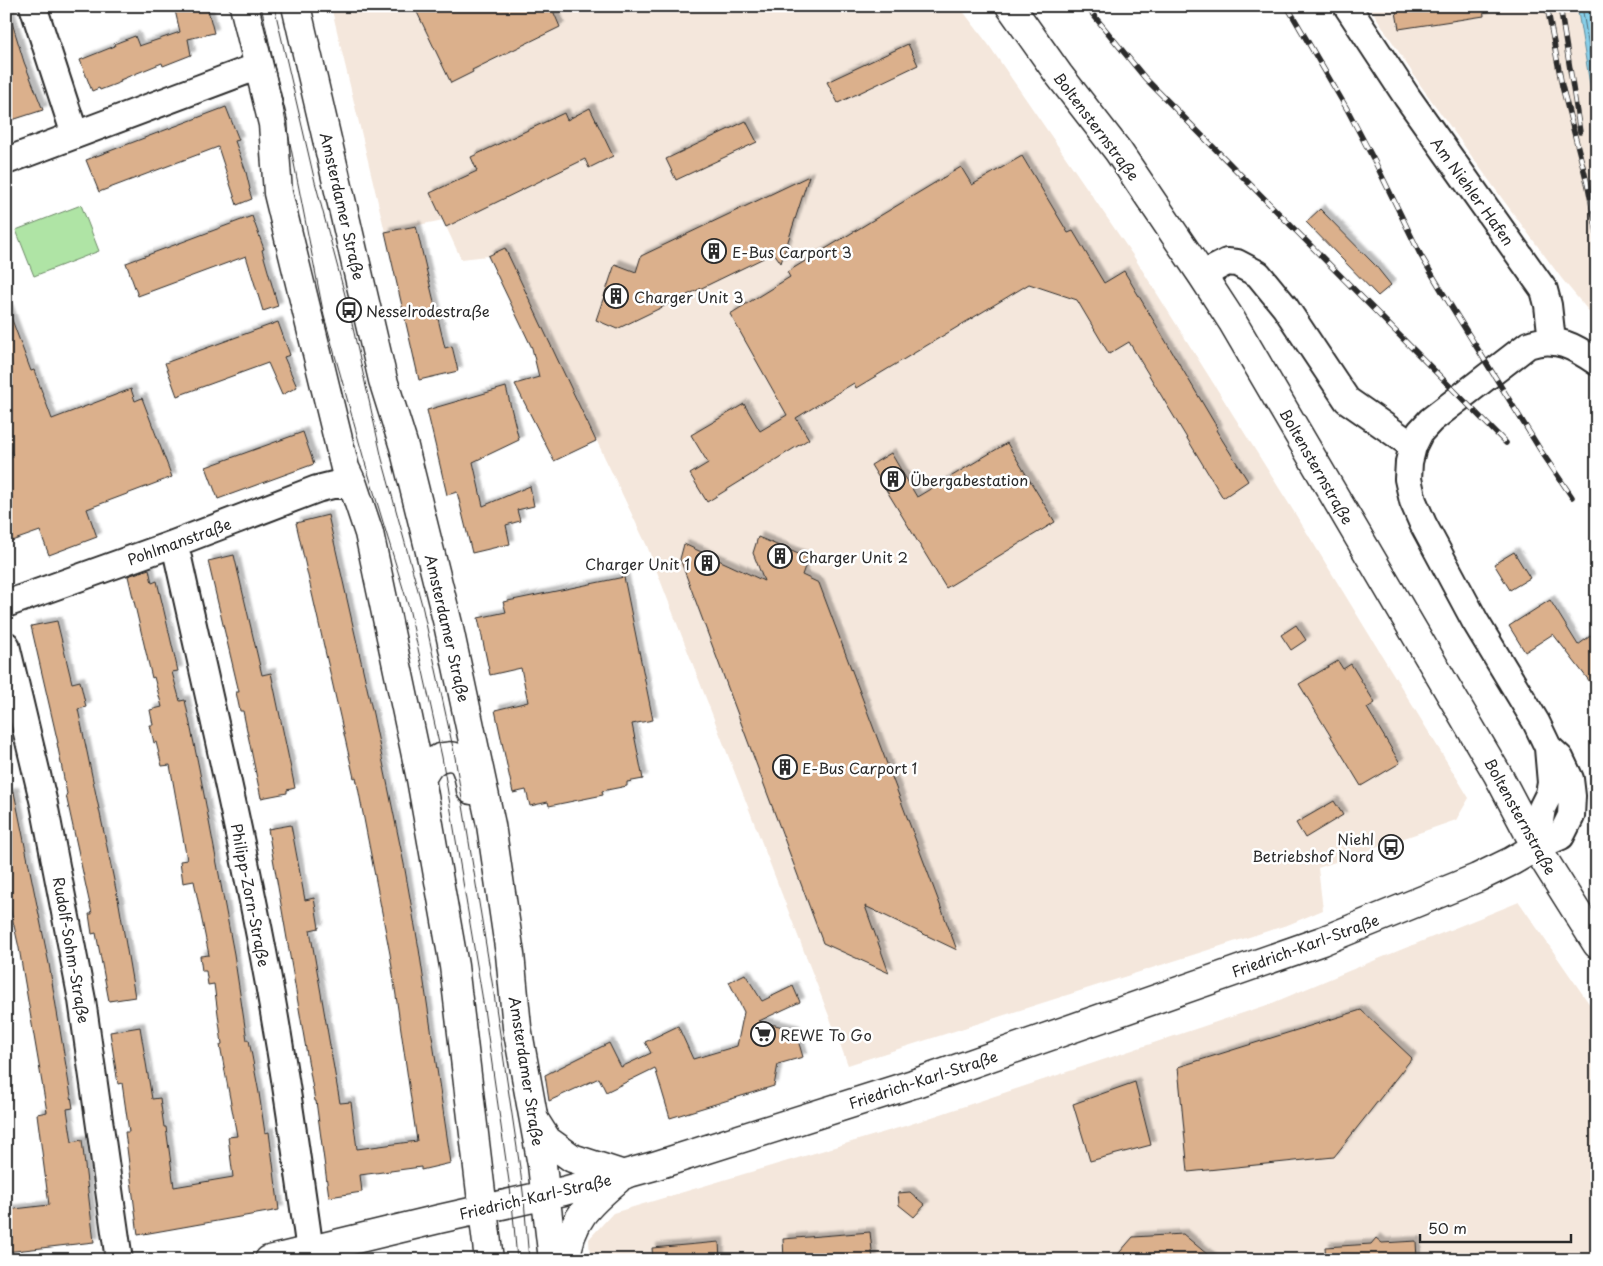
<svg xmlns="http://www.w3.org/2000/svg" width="1603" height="1266" font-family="'Playpen Sans',sans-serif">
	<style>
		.built { fill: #f4e7dc }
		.green { fill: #afe4a5; stroke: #6d8868 }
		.water { fill: #87cee8; stroke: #628d9c }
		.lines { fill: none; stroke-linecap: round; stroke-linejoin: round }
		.shore { stroke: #506c77; stroke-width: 1 }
		.building { fill: #dbb08c; stroke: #2b2b2b; filter: url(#shadow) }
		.minor-casing { stroke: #2b2b2b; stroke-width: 30 }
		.major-casing { stroke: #2b2b2b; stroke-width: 31 }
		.minor { stroke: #fff; stroke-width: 26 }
		.major { stroke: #fff; stroke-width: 28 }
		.tram { stroke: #2b2b2b; stroke-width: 1 }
		.rail-casing { stroke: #2b2b2b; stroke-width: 5.5 }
		.rail { stroke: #fff; stroke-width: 4; stroke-dasharray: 11; stroke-linecap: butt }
		.labels { text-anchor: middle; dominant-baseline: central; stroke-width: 5; stroke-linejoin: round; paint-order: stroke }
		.street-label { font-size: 15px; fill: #2b2b2b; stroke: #fff }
		.poi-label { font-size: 15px; fill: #2b2b2b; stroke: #fff; text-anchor: start }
	</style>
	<defs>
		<filter id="shadow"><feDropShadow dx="4.5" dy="-4.5" stdDeviation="1" flood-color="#0004"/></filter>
	</defs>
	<rect width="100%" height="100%" fill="#fff"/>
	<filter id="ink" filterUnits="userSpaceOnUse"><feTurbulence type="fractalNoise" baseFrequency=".02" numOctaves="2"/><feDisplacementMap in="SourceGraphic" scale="10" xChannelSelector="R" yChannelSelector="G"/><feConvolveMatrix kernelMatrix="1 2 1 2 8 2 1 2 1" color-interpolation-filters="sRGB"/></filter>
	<g filter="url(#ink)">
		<!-- built -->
		<path class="built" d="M 331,6 L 959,6 L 988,44 L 1134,257 L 1301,523 L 1469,798 L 1456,820 L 1318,868 L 1323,910 L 1290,924 L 848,1065 L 647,546 L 505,249 L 488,256 L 461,259 L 443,220 L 385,232 Z
			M 1369,6 L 1577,6 L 1597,127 L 1597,321 L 1562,279 L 1504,201 L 1421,86 Z
			M 1519,902 L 1597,1015 L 1597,1260 L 590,1260 L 589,1239 L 613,1213 L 905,1126 L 1270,1004 L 1351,970 Z"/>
		<!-- green -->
		<path class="green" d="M 81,205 L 99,251 L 34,276 L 16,230 Z"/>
		<!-- water -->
		<path class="water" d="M 1577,6 L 1597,6 L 1597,127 Z"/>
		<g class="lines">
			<!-- shore -->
			<path class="shore" d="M 1582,6 L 1597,96
				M 1588,6 L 1597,57"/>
		</g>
		<!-- building -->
		<path class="building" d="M 174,6 L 207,6 L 214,33 L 188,39 L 191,55 L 163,66 L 162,63 L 120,80 L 121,82 L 100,90 L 99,88 L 92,91 L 80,60 L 115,46 L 114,44 L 135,36 L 139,46 L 180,32 Z
			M 414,6 L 551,6 L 560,27 L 472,70 L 473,72 L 451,83 Z
			M 1395,6 L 1483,6 L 1484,16 L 1399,29 Z
			M 6,16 L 10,16 L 24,62 L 43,110 L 6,122 Z
			M 908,44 L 918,65 L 838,103 L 827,82 Z
			M 226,107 L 239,140 L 235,141 L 246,172 L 250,189 L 249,190 L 252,199 L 237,205 L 218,147 L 99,192 L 86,160 Z
			M 590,108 L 613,156 L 589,168 L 585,159 L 446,227 L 430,193 L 477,171 L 471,157 L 564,113 L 567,120 Z
			M 746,121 L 757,142 L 676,180 L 666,159 Z
			M 1022,156 L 1068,233 L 1073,231 L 1104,283 L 1124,271 L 1218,429 L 1216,430 L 1248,481 L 1223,498 L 1129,342 L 1109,354 L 1077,300 L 1029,284 L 856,388 L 854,383 L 796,418 L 809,439 L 707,502 L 690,474 L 708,463 L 691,435 L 744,404 L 760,431 L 787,415 L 730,314 L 790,277 L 787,272 L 961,167 L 972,185 Z
			M 809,176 L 781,263 L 774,253 L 617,329 L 596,320 L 615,264 L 636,272 L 641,256 Z
			M 1320,209 L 1375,265 L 1391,285 L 1378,296 L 1306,222 Z
			M 252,216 L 264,249 L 262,250 L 278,306 L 263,311 L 246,256 L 138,296 L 126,263 Z
			M 416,226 L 445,348 L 452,346 L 458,371 L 419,380 L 385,232 Z
			M 505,248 L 596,441 L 554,461 L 515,384 L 539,377 L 532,348 L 488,256 Z
			M 8,309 L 31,371 L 34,370 L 52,419 L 131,389 L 135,401 L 142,398 L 172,477 L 87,509 L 97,537 L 49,555 L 40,531 L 6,543 L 6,459 L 13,457 L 6,438 L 6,310 Z
			M 278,322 L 290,355 L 284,357 L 297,387 L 282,395 L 268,363 L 177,396 L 165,363 Z
			M 506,387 L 519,440 L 473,462 L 483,506 L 530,486 L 534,506 L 517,510 L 520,521 L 506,525 L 510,544 L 472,553 L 457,492 L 447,495 L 427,410 Z
			M 303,432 L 314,464 L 218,499 L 206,467 Z
			M 1007,443 L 1055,522 L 946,588 L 871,465 L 891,453 L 917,497 Z
			M 328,515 L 373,714 L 404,864 L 419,949 L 451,1163 L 421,1170 L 421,1167 L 360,1175 L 362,1192 L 329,1197 L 316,1101 L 315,1101 L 268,829 L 291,825 L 305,900 L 314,898 L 319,928 L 310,930 L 340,1103 L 351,1102 L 357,1149 L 417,1141 L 390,954 L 356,777 L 354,778 L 296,523 Z
			M 758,537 L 808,558 L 802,575 L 819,583 L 957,950 L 865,906 L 889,973 L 823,943 L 680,559 L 684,544 L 764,581 L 753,553 Z
			M 1514,552 L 1530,578 L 1510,590 L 1494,564 Z
			M 234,555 L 262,675 L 271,673 L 295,788 L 287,790 L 287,793 L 261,798 L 243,711 L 240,711 L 236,692 L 239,692 L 208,561 Z
			M 149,569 L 152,583 L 157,581 L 178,671 L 172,672 L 180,701 L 185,700 L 199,768 L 234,954 L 247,1040 L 249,1040 L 259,1093 L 265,1133 L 269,1132 L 279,1210 L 138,1235 L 125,1132 L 129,1132 L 122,1083 L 118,1084 L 110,1032 L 140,1027 L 152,1099 L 160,1098 L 164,1127 L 166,1127 L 174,1187 L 233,1177 L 228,1137 L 237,1136 L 220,1045 L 222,1044 L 214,984 L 208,985 L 206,971 L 202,971 L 200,956 L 209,955 L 194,881 L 183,883 L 180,861 L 187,860 L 170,765 L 162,766 L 156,742 L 154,743 L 150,725 L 153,725 L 150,710 L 162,707 L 154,677 L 152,678 L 128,576 Z
			M 624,577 L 653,720 L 632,724 L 643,779 L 627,782 L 627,786 L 602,791 L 603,795 L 549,806 L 548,802 L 530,806 L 526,790 L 513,793 L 495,710 L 528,702 L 521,668 L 490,675 L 478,618 L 506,612 L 503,602 Z
			M 1550,600 L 1578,645 L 1597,631 L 1597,691 L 1553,634 L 1525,652 L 1509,626 Z
			M 57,621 L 72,683 L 80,681 L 86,707 L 78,709 L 119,904 L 135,997 L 109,1001 L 96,933 L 92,934 L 89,914 L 92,914 L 66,795 L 67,794 L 57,743 L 58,743 L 31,626 Z
			M 1296,625 L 1306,640 L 1291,650 L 1281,635 Z
			M 1338,661 L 1343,669 L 1351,664 L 1375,703 L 1367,708 L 1400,763 L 1361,786 L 1299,684 Z
			M 14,792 L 49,964 L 73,1108 L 67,1109 L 72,1142 L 82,1140 L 94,1242 L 6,1252 L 6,1210 L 49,1205 L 37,1114 L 47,1112 L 19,948 L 6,890 L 6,793 Z
			M 1334,801 L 1343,815 L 1305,838 L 1296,823 Z
			M 745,974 L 762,1001 L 793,986 L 800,1002 L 759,1021 L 795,1030 L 803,1057 L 778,1064 L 774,1086 L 670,1118 L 655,1068 L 606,1092 L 599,1078 L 549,1101 L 545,1075 L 609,1043 L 621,1067 L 651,1053 L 645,1042 L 678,1026 L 693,1059 L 737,1046 L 744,1012 L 729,982 Z
			M 1361,1010 L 1412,1058 L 1334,1157 L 1188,1172 L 1178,1067 Z
			M 1135,1082 L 1151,1145 L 1090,1161 L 1073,1104 Z
			M 910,1192 L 925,1205 L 914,1217 L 899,1205 L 898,1193 Z
			M 870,1232 L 873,1260 L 784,1260 L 783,1239 Z
			M 1183,1234 L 1214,1260 L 1113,1260 L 1133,1237 Z
			M 1376,1238 L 1382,1243 L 1416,1241 L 1417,1260 L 1326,1260 L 1325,1247 L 1371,1244 Z
			M 719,1242 L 720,1260 L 653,1260 L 652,1248 Z"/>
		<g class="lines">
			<defs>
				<path id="minor" d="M 33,6 L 75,135
					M 1347,6 L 1407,97 L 1544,290 L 1548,305 L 1552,341
					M 6,161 L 259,66
					M 1202,275 L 1227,262 L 1237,263 L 1258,274 L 1285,307 L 1347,400 L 1413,446
					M 173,544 L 178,558 C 207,689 238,820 263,952 C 282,1051 296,1151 310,1251
					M 6,604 L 173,544 L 317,489 L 333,485 L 353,485
					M 6,645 L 44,804 L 82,1000 L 119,1260
					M 1536,847 L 1561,836 L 1571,816 L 1572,796 L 1570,779 L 1560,758 L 1548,747 L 1536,722 L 1475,621 L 1423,524 L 1413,501 L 1408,479 L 1409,462 L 1413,446 L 1420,432 L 1431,420 L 1528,345 C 1555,335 1575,347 1597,362
					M 1536,847 L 1542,808 L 1549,794 L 1551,783 L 1548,748"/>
				<path id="major" d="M 244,6 L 273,124 L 278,193 L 345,468 L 353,485 L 369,533 L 421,779 L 454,966 L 489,1260
					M 296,6 L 383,380 L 404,447 L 448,624 L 491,825 L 510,954 L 517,1027 L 542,1165 L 553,1260
					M 1010,6 L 1059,75 L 1118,151 L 1202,275 L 1232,321 L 1498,775 L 1536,847 L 1597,944
					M 421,779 C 424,774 427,767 432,763 C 441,755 456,753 464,764 C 468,771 470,782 471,790
					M 535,1121 L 547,1140 L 572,1158 L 624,1175
					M 269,1260 L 439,1219 L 564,1191 L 654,1166 L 913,1084 L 1322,941 L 1477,878 L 1512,861 L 1536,847
					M 566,1260 C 570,1220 589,1204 617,1180"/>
			</defs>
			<!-- minor casing -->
			<use href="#minor" class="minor-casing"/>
			<!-- major casing -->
			<use href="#major" class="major-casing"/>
			<!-- minor -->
			<use href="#minor" class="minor"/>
			<!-- major -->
			<use href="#major" class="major"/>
			<!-- tram -->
			<path class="tram" d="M 261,6 L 279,87 L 324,316 L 363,456 L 409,608 L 442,757 L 482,995 L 512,1202 L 517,1260
				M 274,6 L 315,182 L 349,310 L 382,459 L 422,605 L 455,757 L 494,994 L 520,1168 L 524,1200 L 529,1260"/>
			<defs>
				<path id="rail" d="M 1086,6 L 1145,78 L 1506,443
					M 1287,6 L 1347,109 L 1376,164 L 1420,254 L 1443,293 L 1541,451 L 1572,497
					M 1547,6 L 1562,86 L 1588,186 L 1597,233
					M 1560,6 L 1580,132"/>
			</defs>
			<!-- rail casing -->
			<use href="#rail" class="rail-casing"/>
			<!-- rail -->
			<use href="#rail" class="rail"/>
		</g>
	</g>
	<!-- icons -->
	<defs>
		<symbol id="building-ring" viewBox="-11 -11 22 22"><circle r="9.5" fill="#fff" stroke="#2b2b2b" stroke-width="1.5"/><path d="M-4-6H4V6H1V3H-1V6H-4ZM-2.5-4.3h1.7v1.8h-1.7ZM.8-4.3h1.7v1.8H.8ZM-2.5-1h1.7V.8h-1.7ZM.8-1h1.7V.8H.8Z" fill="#2b2b2b"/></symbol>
		<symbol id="bus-ring" viewBox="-11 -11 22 22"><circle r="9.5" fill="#fff" stroke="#2b2b2b" stroke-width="1.5"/><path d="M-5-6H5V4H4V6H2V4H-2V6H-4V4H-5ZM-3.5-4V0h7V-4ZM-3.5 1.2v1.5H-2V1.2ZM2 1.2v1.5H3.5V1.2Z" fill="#2b2b2b"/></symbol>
		<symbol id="supermarket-ring" viewBox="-11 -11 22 22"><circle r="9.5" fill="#fff" stroke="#2b2b2b" stroke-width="1.5"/><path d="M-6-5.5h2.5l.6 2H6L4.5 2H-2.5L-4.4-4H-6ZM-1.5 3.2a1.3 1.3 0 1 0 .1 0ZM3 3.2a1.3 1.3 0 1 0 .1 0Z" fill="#2b2b2b"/></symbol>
	</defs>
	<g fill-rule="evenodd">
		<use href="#building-ring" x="700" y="237" width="28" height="28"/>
		<use href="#building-ring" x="602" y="282" width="28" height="28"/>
		<use href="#bus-ring" x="335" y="296" width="28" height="28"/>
		<use href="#building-ring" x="879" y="465" width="28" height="28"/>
		<use href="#building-ring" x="766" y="542" width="28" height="28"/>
		<use href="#building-ring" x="693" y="549" width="28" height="28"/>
		<use href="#building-ring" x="771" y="753" width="28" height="28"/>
		<use href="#bus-ring" x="1377" y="833" width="28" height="28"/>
		<use href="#supermarket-ring" x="749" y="1020" width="28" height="28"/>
	</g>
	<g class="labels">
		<!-- street labels -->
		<g class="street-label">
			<text transform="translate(1097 126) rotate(53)">Boltensternstraße</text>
			<text transform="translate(1473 191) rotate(54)">Am Niehler Hafen</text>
			<text transform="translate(343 206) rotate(77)">Amsterdamer Straße</text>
			<text transform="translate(1317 466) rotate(60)">Boltensternstraße</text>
			<text transform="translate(179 541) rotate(-20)">Pohlmanstraße</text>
			<text transform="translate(448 628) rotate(77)">Amsterdamer Straße</text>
			<text transform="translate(1521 816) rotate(61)">Boltensternstraße</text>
			<text transform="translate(251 895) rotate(79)">Philipp-Zorn-Straße</text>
			<text transform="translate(1305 945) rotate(-20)">Friedrich-Karl-Straße</text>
			<text transform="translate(72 950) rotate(80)">Rudolf-Sohm-Straße</text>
			<text transform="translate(527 1071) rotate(81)">Amsterdamer Straße</text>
			<text transform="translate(923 1079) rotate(-18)">Friedrich-Karl-Straße</text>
			<text transform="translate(535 1196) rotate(-13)">Friedrich-Karl-Straße</text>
		</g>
		<!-- poi labels -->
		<g class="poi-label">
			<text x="732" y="251">E-Bus Carport 3</text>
			<text x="634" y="296">Charger Unit 3</text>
			<text x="366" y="310">Nesselrodestraße</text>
			<text x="910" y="479">Übergabestation</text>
			<text x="798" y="556">Charger Unit 2</text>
			<text x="690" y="563" text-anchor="end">Charger Unit 1</text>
			<text x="802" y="767">E-Bus Carport 1</text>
			<text x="1374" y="838" text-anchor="end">Niehl<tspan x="1374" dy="17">Betriebshof Nord</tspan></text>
			<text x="780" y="1034">REWE To Go</text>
		</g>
	</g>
	<!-- margin -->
	<rect width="1603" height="1266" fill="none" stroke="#fff" stroke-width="25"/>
	<rect x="12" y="12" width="1578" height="1241" fill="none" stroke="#2b2b2b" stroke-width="2" filter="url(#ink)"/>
	<!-- scale -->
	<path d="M1420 1234v8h151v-8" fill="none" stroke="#2b2b2b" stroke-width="2.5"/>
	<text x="1428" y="1234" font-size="15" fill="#2b2b2b" stroke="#ffffff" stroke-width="4" paint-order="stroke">50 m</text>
</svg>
